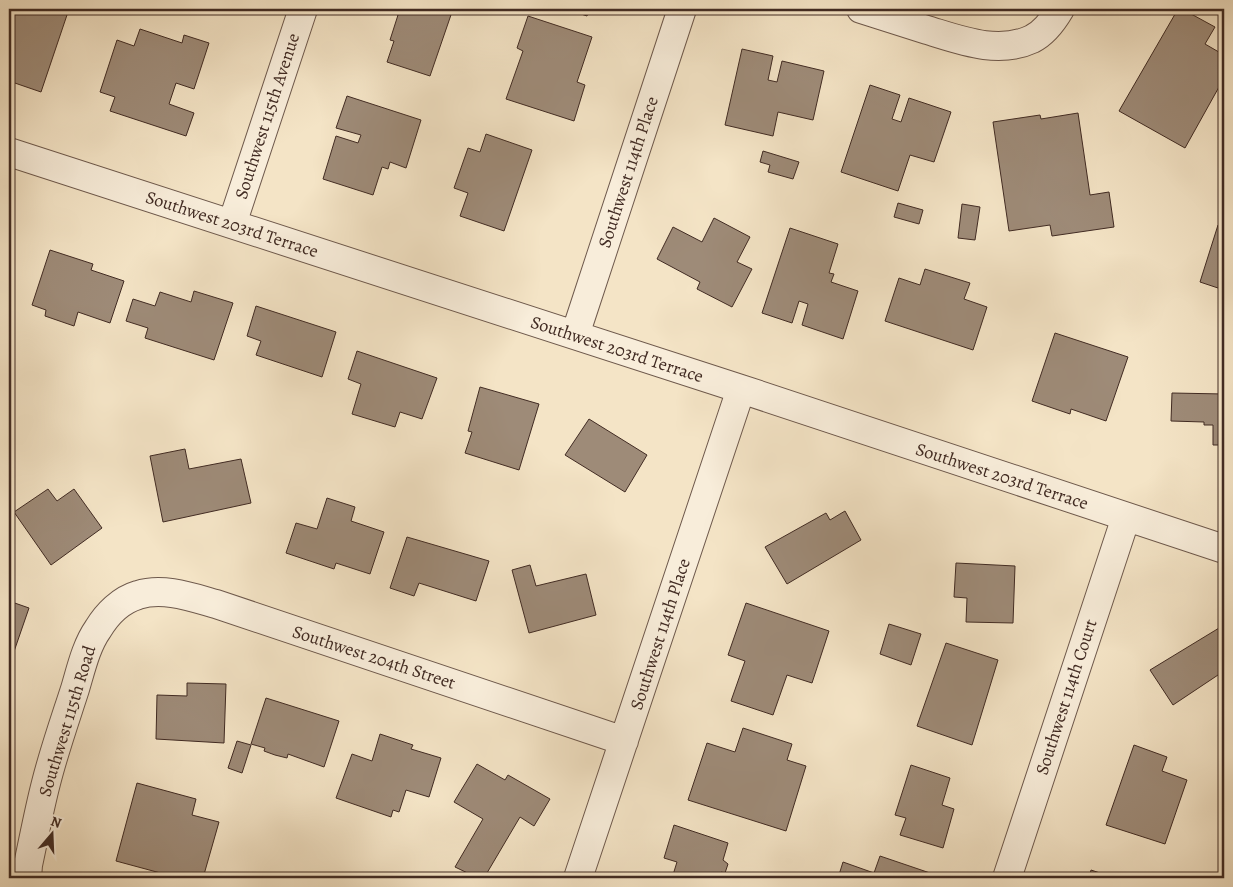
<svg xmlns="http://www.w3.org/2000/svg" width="1233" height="887" font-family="Alegreya,serif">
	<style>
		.building { fill: #9e8b78; stroke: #412b23 }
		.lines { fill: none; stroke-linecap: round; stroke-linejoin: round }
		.minor-casing { stroke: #6e594c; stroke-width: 30 }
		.minor { stroke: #f8edda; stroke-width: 28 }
		.labels { text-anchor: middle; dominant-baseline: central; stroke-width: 4.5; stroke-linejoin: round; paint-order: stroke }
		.street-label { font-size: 18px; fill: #412b23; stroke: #f8edda }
	</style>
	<rect width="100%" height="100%" fill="#f4e4c6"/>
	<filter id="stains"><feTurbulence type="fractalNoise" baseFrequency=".004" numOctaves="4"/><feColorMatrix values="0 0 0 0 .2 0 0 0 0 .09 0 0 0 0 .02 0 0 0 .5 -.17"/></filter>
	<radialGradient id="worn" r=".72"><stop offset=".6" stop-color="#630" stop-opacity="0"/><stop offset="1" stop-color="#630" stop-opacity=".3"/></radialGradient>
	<!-- building -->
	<path class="building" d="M 16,9 L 69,9 L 41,92 L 9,81 L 9,29 Z
		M 379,9 L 453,9 L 430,76 L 387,62 L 394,41 L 390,40 L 398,15 Z
		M 566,9 L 590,9 L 587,16 Z
		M 1178,9 L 1182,9 L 1215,27 L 1205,44 L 1224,55 L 1224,78 L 1185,148 L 1119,111 Z
		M 528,16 L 592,37 L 577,82 L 585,85 L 574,121 L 506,99 L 523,51 L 517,48 Z
		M 140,29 L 182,43 L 184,35 L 209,43 L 194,89 L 176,83 L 169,104 L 194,113 L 186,136 L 110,111 L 115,97 L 100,92 L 117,40 L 134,46 Z
		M 742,49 L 773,56 L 768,80 L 777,82 L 782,61 L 824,71 L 813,120 L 778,112 L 773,136 L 725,125 Z
		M 870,85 L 900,95 L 892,119 L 901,122 L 909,98 L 951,112 L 934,162 L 910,155 L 898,191 L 841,172 Z
		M 347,96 L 421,120 L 406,168 L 390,162 L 388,169 L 382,167 L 373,195 L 323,179 L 336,136 L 358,143 L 361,135 L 336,128 Z
		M 1078,113 L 1090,195 L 1109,192 L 1114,227 L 1052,236 L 1050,225 L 1009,231 L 993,122 L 1040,115 L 1041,119 Z
		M 486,134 L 532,150 L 504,231 L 460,216 L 468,193 L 454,188 L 468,148 L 480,152 Z
		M 763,151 L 799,162 L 793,179 L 768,172 L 770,165 L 760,162 Z
		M 898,203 L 923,210 L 919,224 L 894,217 Z
		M 962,204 L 980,207 L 975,240 L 958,238 Z
		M 714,218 L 750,237 L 737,262 L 752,269 L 732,307 L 697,289 L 700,282 L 657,259 L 673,227 L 702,242 Z
		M 1218,225 L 1224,227 L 1224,290 L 1200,282 Z
		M 790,228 L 838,244 L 829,273 L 834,274 L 831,282 L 858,291 L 843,339 L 802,325 L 808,304 L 799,301 L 792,323 L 762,313 Z
		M 50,250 L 93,264 L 91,270 L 124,281 L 110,323 L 78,312 L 74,326 L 45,316 L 46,310 L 32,305 Z
		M 925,269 L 970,283 L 964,299 L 987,307 L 973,350 L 885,321 L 899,278 L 920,285 Z
		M 194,291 L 233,303 L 214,360 L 145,338 L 148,328 L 126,321 L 133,299 L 155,306 L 160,292 L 191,302 Z
		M 256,306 L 336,332 L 322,377 L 256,355 L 261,341 L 247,336 Z
		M 1055,333 L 1128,357 L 1106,421 L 1071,409 L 1070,414 L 1032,401 Z
		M 357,351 L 437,378 L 422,419 L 400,412 L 395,427 L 352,414 L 361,384 L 348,379 Z
		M 480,387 L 539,404 L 519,470 L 465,453 L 472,432 L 468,431 Z
		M 1172,393 L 1224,394 L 1224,445 L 1213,445 L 1213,425 L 1204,425 L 1204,422 L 1171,421 Z
		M 589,419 L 647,455 L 625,492 L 565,455 Z
		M 185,449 L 189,469 L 241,459 L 251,503 L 163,522 L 150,456 Z
		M 48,489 L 57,501 L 74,489 L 102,528 L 51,565 L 14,512 Z
		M 327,498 L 355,507 L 351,521 L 384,532 L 370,574 L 336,563 L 334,569 L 286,553 L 296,523 L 317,529 Z
		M 845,511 L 861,540 L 787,584 L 765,547 L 826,513 L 830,520 Z
		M 407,537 L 489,561 L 476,601 L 419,583 L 414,596 L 390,588 Z
		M 956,563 L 1015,566 L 1013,623 L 966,622 L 967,598 L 954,597 Z
		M 530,565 L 536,586 L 586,574 L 596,615 L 529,633 L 512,570 Z
		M 9,601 L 29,608 L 9,666 Z
		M 746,603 L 829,631 L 812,683 L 787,675 L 773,715 L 731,701 L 745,661 L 728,655 Z
		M 889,624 L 921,634 L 911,665 L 880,654 Z
		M 1224,625 L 1224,671 L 1173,705 L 1150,670 Z
		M 946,643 L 998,660 L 972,745 L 917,726 Z
		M 187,683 L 226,684 L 224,743 L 156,739 L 157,695 L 187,696 Z
		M 266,698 L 339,721 L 324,767 L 288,754 L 287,758 L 275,755 L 264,751 L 265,748 L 251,744 Z
		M 743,728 L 792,744 L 787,760 L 806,766 L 786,831 L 688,800 L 707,743 L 735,752 Z
		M 380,734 L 413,745 L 411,749 L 441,758 L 429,797 L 406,790 L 399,812 L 393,810 L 391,817 L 336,798 L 352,754 L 372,761 Z
		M 237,741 L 251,745 L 242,773 L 228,768 Z
		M 1134,745 L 1167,757 L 1162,771 L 1187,780 L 1165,844 L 1106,825 Z
		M 477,764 L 505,780 L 508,775 L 550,799 L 534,826 L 520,817 L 484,878 L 478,878 L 455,867 L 483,819 L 454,802 Z
		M 911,765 L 950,778 L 942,805 L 954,809 L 943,848 L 900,835 L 906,818 L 895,815 Z
		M 137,783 L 196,799 L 192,815 L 219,822 L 203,878 L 179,878 L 116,861 Z
		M 674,825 L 728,843 L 723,860 L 728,864 L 725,873 L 721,872 L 720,877 L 724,878 L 672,878 L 677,862 L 664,858 Z
		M 880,856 L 933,874 L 931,878 L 838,878 L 843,862 L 874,873 Z
		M 1091,870 L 1115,878 L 1089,878 Z"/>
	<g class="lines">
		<defs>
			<path id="minor" d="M 861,9 C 883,16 905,23 927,30 C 960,40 998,55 1032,39 C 1044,33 1053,21 1060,9
				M 9,152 L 741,389 L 1224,549
				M 232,224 L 303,9
				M 575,335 L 682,9
				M 27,878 L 28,865 C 34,837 39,810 46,783 C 54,751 65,720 75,689 C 81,669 86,646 98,629 C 107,614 121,600 138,595 C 163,587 191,597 216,604 L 624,741
				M 578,878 L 741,389
				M 1007,878 L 1126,517"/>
		</defs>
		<!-- minor casing -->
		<use href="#minor" class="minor-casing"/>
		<!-- minor -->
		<use href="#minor" class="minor"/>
	</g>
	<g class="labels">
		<!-- street labels -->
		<g class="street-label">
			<text transform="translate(267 116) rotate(-72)">Southwest 115th Avenue</text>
			<text transform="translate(628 172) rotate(-72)">Southwest 114th Place</text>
			<text transform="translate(232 224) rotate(18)">Southwest 203rd Terrace</text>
			<text transform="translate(617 349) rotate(18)">Southwest 203rd Terrace</text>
			<text transform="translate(1002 476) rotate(18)">Southwest 203rd Terrace</text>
			<text transform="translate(660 634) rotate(-72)">Southwest 114th Place</text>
			<text transform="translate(374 657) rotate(18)">Southwest 204th Street</text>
			<text transform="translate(1066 697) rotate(-72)">Southwest 114th Court</text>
			<text transform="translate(67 721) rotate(-73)">Southwest 115th Road</text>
		</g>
	</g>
	<!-- margin -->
	<rect width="1233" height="887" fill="none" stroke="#f4e4c6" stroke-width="30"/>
	<rect x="10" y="10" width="1213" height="867" fill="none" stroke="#412b23" stroke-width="2.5"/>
	<rect x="15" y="15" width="1203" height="857" fill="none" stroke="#412b23"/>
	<!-- north arrow -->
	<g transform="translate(52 834) rotate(19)" stroke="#f8edda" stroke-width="4" paint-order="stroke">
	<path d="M0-4L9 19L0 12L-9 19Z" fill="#412b23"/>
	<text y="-8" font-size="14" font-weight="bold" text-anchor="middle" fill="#412b23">N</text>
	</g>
	<rect width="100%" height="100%" filter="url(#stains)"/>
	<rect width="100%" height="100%" fill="url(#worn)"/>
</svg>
